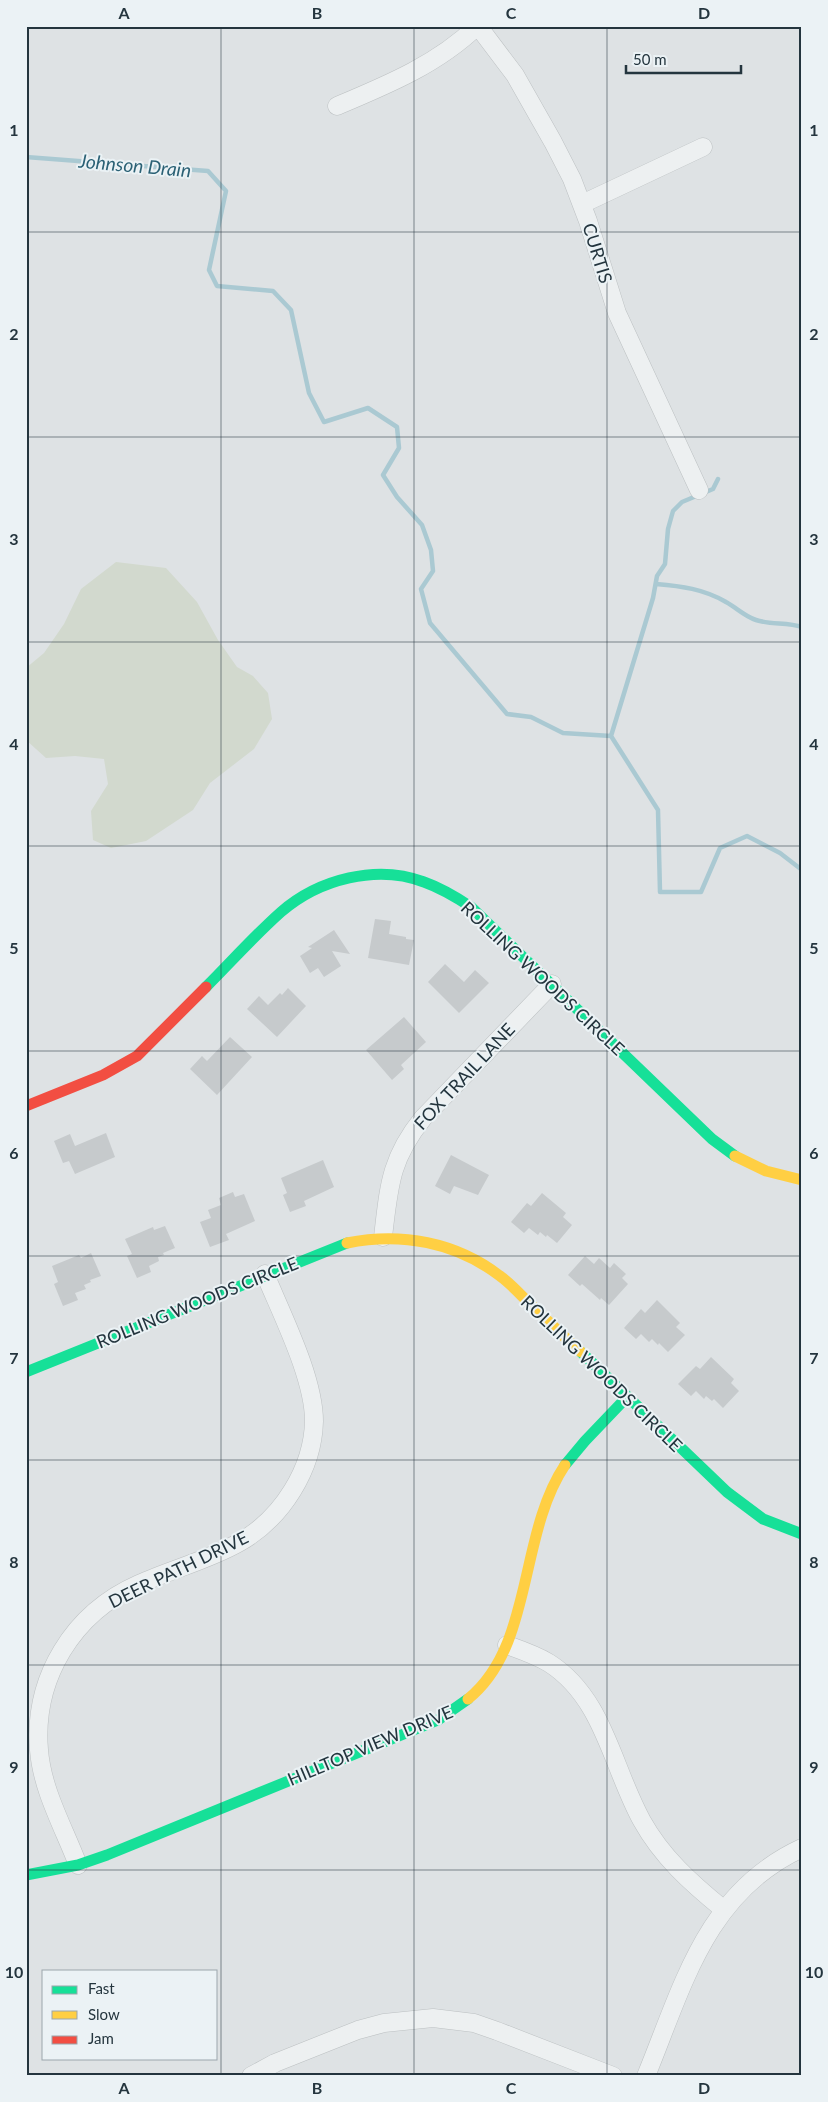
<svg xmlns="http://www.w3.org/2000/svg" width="828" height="2102" font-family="Lato,sans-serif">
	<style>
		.green { fill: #d2d9ce }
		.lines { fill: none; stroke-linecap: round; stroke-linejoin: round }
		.stream { stroke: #aac9d2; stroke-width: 4.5 }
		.building { fill: #c6cacc }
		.street-casing { stroke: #bcc0c2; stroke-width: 19 }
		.street { stroke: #edf0f1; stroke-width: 18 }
		.fast { stroke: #16e098; stroke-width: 11 }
		.slow { stroke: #ffcf43; stroke-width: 11 }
		.jam { stroke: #f24e42; stroke-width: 11 }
		.grid { fill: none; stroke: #24353e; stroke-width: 1; stroke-opacity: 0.55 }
		.labels { text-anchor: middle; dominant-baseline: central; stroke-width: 4; stroke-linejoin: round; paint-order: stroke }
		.street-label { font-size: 18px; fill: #24353e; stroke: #ebf2f5 }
		.water-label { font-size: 19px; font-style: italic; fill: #2b6175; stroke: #ebf2f5 }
		.neatline { fill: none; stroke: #24353e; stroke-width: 2 }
		.grid-label { font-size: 16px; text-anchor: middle; font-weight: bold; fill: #24353e }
	</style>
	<rect width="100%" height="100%" fill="#dee2e4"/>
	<!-- green -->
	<path class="green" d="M 116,562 L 166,568 L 197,602 L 218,640 L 237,667 L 253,676 L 268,693 L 272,719 L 254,749 L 210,783 L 193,810 L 146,841 L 111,848 L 93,840 L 91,811 L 108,784 L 104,759 L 75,756 L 46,758 L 26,740 L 26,668 L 44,653 L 64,624 L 81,589 Z"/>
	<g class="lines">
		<!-- stream -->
		<path class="stream" d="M 26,157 L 208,171 L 226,191 L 209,270 L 217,286 L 273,291 L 291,310 L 309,393 L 324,422 L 368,408 L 397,427 L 399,448 L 383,475 L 397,497 L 422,525 L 431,550 L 433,571 L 421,589 L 430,623 L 507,714 L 531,717 L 563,733 L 611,736
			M 656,584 C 681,586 704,589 726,602 C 737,608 744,616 756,620 C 771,625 787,622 802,627
			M 611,736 L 658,810 L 660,892 L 701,892 L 720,848 L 747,836 L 780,853 L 802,870
			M 611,736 L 653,598 L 657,576 L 665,564 L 668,529 L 673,511 L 682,502 L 713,489 L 718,479"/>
	</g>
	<!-- building -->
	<path class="building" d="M 375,919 L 391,921 L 389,934 L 406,937 L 406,939 L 414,940 L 409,965 L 368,958 Z
		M 334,930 L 350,954 L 332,951 L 341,966 L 324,977 L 318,968 L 310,973 L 300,956 L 312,948 L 308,947 Z
		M 445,964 L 464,982 L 475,970 L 489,983 L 459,1013 L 428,982 Z
		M 288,988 L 306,1006 L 277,1037 L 247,1009 L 259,996 L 268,1005 L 280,993 L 282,995 Z
		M 404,1017 L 426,1042 L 401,1065 L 404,1069 L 392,1080 L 366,1050 Z
		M 230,1037 L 252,1057 L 217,1095 L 190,1069 L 202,1056 L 207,1061 Z
		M 106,1133 L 115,1157 L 75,1174 L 69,1161 L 63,1163 L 54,1141 L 70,1134 L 75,1146 Z
		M 451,1155 L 489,1175 L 478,1195 L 454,1186 L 450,1194 L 435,1186 Z
		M 323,1160 L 334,1187 L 304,1201 L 306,1206 L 290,1212 L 283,1195 L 287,1193 L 281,1178 Z
		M 233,1192 L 235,1197 L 244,1194 L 255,1221 L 226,1234 L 229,1240 L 210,1247 L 200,1222 L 211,1218 L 208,1210 L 221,1205 L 219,1198 Z
		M 542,1193 L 566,1213 L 563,1217 L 572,1225 L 557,1243 L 547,1235 L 546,1237 L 540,1232 L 538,1235 L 529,1228 L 524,1233 L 511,1222 L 527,1203 L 531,1206 Z
		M 165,1226 L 175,1248 L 163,1253 L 164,1255 L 158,1257 L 159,1261 L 149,1266 L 151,1272 L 137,1278 L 127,1256 L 132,1254 L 125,1239 L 153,1227 L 154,1230 Z
		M 91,1253 L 101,1276 L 90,1280 L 91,1282 L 84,1285 L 86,1289 L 75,1293 L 78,1300 L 63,1306 L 54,1284 L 58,1282 L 52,1266 L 79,1255 L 81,1258 Z
		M 585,1256 L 594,1264 L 599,1258 L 610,1268 L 614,1263 L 626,1274 L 622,1278 L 628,1284 L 609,1305 L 601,1298 L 600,1300 L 582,1284 L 580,1286 L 568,1275 Z
		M 657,1300 L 680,1323 L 676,1327 L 685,1335 L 668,1352 L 659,1343 L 658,1345 L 652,1339 L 649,1342 L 641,1334 L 636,1339 L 624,1328 L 641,1309 L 645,1313 Z
		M 711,1357 L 734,1379 L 731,1383 L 739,1391 L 723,1408 L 714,1399 L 712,1401 L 706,1396 L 704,1399 L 696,1391 L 691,1396 L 678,1384 L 696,1366 L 700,1369 Z"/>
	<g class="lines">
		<defs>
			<path id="street" d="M 478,26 L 515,75 L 553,142 L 572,179 L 588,221 L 617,313 L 699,490
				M 337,106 C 387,85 438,64 477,26
				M 582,204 L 703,147
				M 383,1237 C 389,1186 390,1159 423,1118 L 552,984
				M 507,1645 C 521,1650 536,1655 549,1663 C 604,1698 612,1767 642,1821 C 662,1857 691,1883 723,1909
				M 78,1865 C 64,1828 42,1790 39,1750 C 33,1678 73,1613 139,1584 C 172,1569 209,1560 240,1542 C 282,1518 313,1469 314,1421 C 314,1378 282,1315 265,1274
				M 251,2076 L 275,2063 L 358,2030 L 384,2023 L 433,2018 L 474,2023 L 497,2031 L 613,2076
				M 646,2076 C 683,1986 706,1892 802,1848"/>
		</defs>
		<!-- street casing -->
		<use href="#street" class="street-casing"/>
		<!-- street -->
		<use href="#street" class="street"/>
		<!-- fast -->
		<path class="fast" d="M 206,987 C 231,962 255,935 281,912 C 319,879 377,864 424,882 C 441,888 456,897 471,907 L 712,1139 L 735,1156
			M 581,1352 L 727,1492 L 763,1519 L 802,1534
			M 26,1372 L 347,1243
			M 565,1465 L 585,1441 L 627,1397
			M 26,1875 L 78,1865 L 107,1855 L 438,1720 L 468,1699"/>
		<!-- slow -->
		<path class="slow" d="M 735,1156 L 766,1171 L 802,1180
			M 347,1243 C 401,1232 456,1242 500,1276 C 510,1283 519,1293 528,1302 C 546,1319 563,1336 581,1352
			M 468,1699 C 534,1646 518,1535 565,1465"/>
		<!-- jam -->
		<path class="jam" d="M 26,1106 L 103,1075 L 137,1056 L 206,987"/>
	</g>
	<!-- grid -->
	<path class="grid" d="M 221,26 L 221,2076M 414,26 L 414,2076M 607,26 L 607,2076M 26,232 L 802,232M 26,437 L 802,437M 26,642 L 802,642M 26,846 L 802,846M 26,1051 L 802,1051M 26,1256 L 802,1256M 26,1460 L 802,1460M 26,1665 L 802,1665M 26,1870 L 802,1870"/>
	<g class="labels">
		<!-- street labels -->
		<g class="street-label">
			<text transform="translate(598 253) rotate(73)">CURTIS</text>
			<text transform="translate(543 978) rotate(43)">ROLLING WOODS CIRCLE</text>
			<text transform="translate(464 1076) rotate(-47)">FOX TRAIL LANE</text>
			<text transform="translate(197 1302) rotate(-22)">ROLLING WOODS CIRCLE</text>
			<text transform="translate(602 1373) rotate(44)">ROLLING WOODS CIRCLE</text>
			<text transform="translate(178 1569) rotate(-26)">DEER PATH DRIVE</text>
			<text transform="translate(370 1745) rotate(-23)">HILLTOP VIEW DRIVE</text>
		</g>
		<!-- water labels -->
		<g class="water-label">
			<text transform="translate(135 165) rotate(5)">Johnson Drain</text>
		</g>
	</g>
	<!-- border -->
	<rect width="828" height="2102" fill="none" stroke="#ebf2f5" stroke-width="55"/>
	<!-- legend -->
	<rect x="42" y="1970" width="175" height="90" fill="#ebf2f5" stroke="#9ba6ac"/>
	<rect x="52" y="1986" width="25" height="8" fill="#16e098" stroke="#9ba6ac"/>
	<text x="88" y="1994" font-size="15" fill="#24353e">Fast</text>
	<rect x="52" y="2011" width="25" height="8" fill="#ffcf43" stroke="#9ba6ac"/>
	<text x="88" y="2020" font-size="15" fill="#24353e">Slow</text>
	<rect x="52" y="2036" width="25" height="8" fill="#f24e42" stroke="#9ba6ac"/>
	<text x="88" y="2044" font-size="15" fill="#24353e">Jam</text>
	<!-- scale -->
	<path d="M626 65v8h115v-8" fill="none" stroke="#24353e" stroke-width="2.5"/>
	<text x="633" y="65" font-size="15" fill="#24353e" stroke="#ebf2f5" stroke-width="4" paint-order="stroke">50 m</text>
	<rect x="28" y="28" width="772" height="2046" class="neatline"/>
	<g class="grid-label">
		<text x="124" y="19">A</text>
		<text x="317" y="19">B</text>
		<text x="511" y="19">C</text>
		<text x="704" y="19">D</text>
		<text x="14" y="136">1</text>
		<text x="814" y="136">1</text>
		<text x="14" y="340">2</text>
		<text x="814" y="340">2</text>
		<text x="14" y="545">3</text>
		<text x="814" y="545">3</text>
		<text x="14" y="750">4</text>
		<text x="814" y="750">4</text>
		<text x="14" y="954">5</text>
		<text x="814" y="954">5</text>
		<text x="14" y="1159">6</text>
		<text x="814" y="1159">6</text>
		<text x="14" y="1364">7</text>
		<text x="814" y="1364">7</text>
		<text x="14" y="1568">8</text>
		<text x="814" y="1568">8</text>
		<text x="14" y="1773">9</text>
		<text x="814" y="1773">9</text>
		<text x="14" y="1978">10</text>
		<text x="814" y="1978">10</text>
		<text x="124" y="2094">A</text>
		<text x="317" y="2094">B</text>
		<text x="511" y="2094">C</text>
		<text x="704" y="2094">D</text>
	</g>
</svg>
